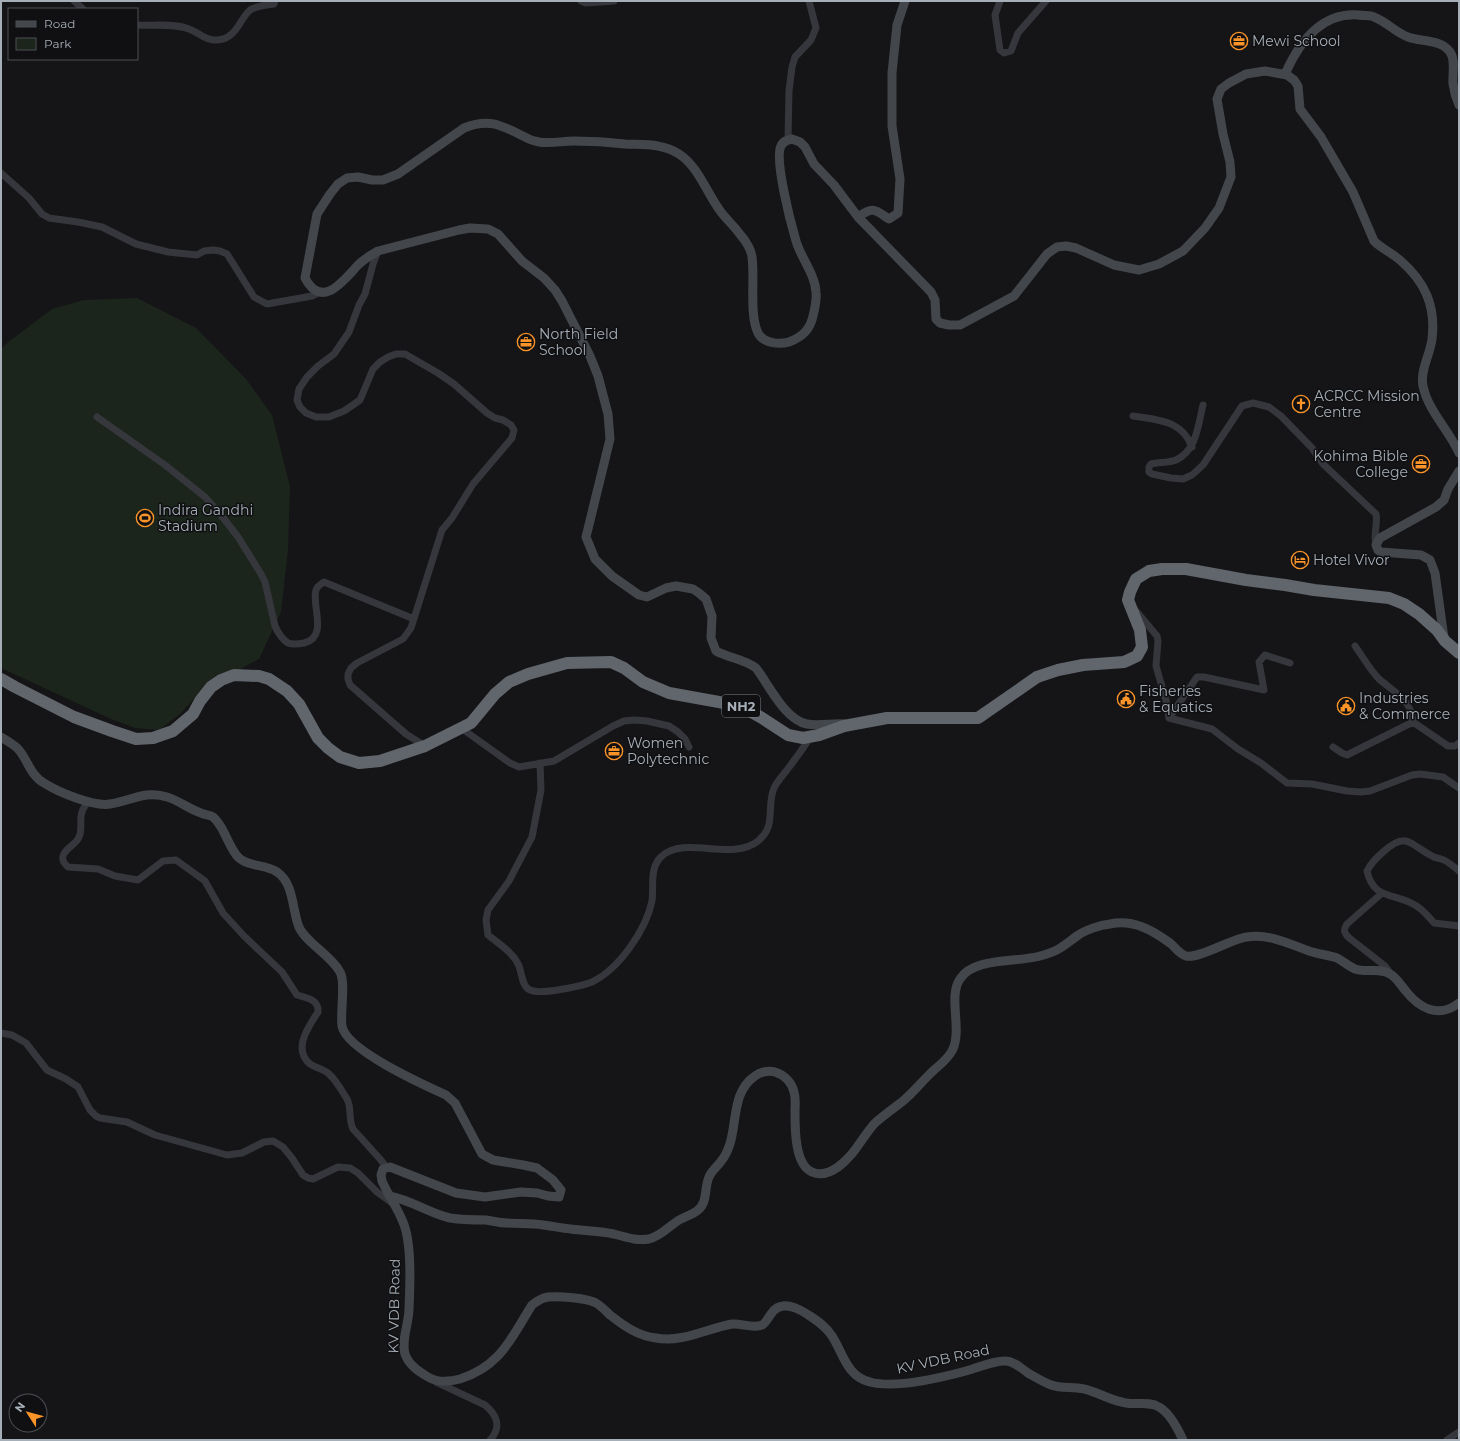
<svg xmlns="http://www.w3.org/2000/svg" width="1460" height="1441" font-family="Montserrat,sans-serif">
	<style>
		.green { fill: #1c251c }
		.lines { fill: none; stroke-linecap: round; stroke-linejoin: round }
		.street { stroke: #35373c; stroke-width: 7 }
		.secondary { stroke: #43474c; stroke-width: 9 }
		.highway { stroke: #61666d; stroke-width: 12 }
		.labels { text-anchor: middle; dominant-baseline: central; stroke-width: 3; stroke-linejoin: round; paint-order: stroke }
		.shield { fill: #101012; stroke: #797f86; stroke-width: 1 }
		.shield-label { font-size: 13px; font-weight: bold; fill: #a6aeb7 }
		.poi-label { font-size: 14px; fill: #a6aeb7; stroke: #101012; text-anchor: start }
		.street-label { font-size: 14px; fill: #a6aeb7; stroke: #101012 }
	</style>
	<rect width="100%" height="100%" fill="#151517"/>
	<!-- green -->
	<path class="green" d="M 137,298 L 196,328 L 246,379 L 272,415 L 290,487 L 288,550 L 281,612 L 259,659 L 240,669 L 216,675 L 180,714 L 159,730 L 135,728 L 111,719 L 1,668 L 1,349 L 7,343 L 52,309 L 84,300 Z"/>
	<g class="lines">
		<!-- street -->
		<path class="street" d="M 74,1 L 83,9
			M 581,1 L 586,3 L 614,1
			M 1000,1 L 995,15 L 1000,50 L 1004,53 L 1011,51 L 1018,33 L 1046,1
			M 137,25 C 153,26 175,23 189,29 C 202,34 207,43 223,39 C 237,35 240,19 250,10 C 256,6 266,5 274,4 L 275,1
			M 788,140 L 789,91 L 792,67 L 795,57 L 811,40 L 816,28 L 809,1
			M 1,173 L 29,198 L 42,214 L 49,218 L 78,222 L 102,227 L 136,244 L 168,252 L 197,255 L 204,251 L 213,250 L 220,251 L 227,254 L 254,297 L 267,304 L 312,296 L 320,292
			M 378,251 L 373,264 L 365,294 L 359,305 L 349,332 L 334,354 L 318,366 L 307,377 L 299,389 L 297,400 L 300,407 L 306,413 L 316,417 L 329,417 L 344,411 L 360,400 L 373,369 L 380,362 L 388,357 L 396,354 L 405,354 L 438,373 L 454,384 L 487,413 L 495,418 L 503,420 L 511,425 L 514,430 L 512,438 L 473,484 L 452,518 L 442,530 L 411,628 L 403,639 L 357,663 L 351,668 L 348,674 L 348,679 L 350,685 L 406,734 L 425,746
			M 1203,405 C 1198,425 1197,450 1176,460 C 1168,463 1159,462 1151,464 L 1149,467 L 1149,472 L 1152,474 L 1171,478 L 1183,479 L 1192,475 L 1203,465 L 1242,406 L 1253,403 L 1269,407 L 1281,416 L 1312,448 L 1323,464 L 1376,514 C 1378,524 1373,535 1376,545
			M 1133,416 C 1158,420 1182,420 1192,447
			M 97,417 L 165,465 L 205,497 L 221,515 L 238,537 L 261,574 L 265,582 L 275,626 C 278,633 282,639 288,643 C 293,645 299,644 304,643 C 329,637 311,604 316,590 C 317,586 321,584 324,582 L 414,619
			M 1137,612 L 1157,636 L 1158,641 L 1156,666 L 1167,704 L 1169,718 L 1212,729 L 1238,749 L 1261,763 L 1287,783 L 1312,784 L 1347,791 L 1361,792 L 1370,791 L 1412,775 L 1420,774 L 1443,777 L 1459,788
			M 1355,646 C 1363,657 1370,670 1379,679 C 1395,693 1411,699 1413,722 L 1448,746 L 1455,746 L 1459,743
			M 1169,718 L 1197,677 L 1204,677 L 1264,690 L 1259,662 L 1265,655 L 1290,663
			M 461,728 L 510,763 L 519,767 L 554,761 L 613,726 L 624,721 L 634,720 L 647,721 L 669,726 L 678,732 L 685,739 L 689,747
			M 1333,747 L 1342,753 L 1347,755 L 1413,722
			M 540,763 L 541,790 L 532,837 L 509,881 L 488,910 L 486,920 L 488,935 C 499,944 514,953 519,966 C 522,974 522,987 530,990 C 539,994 559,990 569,988 C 577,986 585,985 592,982 C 619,969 646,930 652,901 C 654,886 649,867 662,856 C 685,835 732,862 758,841 C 777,826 766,807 774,788 C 778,780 785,773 790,766 C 797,757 804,747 811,736
			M 88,801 C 86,805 83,808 82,812 C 79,820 83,829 79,837 C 76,845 65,848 63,856 C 62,861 64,863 68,867 L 98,869 L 115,876 L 138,880 L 163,861 L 176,860 L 205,881 L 223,913 L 244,936 L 282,972 L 297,995 C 306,998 319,999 318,1012 C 309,1026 292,1049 310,1064 C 316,1068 324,1069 329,1074 C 336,1080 342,1091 347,1099 C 352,1108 348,1119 353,1129 L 380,1159 L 387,1168
			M 1459,871 C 1453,866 1448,861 1441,859 C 1437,858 1435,858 1432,856 C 1409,844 1407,831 1383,852 C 1376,858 1371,863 1367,871 C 1373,899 1393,893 1413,904 C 1422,908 1428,916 1434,923 L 1459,926
			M 1381,894 L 1347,924 C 1343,930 1344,932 1348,937 L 1385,966 L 1391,974
			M 1,1033 L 12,1035 L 26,1043 L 47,1070 L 66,1079 L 78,1087 L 90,1110 L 96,1116 L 100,1118 L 127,1122 L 155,1135 L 227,1155 L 242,1153 L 264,1142 L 273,1141 L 283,1147 L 292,1158 L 303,1175 L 308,1178 L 313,1179 L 338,1167 L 350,1168 L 358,1173 L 377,1192 L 392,1203
			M 436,1382 L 485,1405 C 497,1415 502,1427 490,1440
			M 1447,1440 L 1459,1432"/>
		<!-- secondary -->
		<path class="secondary" d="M 1287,75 L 1286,72 C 1300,41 1322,12 1359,15 C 1364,16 1370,15 1374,17 C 1387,22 1396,33 1408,37 C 1421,42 1441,39 1450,52 C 1456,60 1452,75 1453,84 C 1454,91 1456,98 1459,105
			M 858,217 L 931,292 L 935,300 L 936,319 L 940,323 L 949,325 L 960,325 L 1014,296 L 1047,254 L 1057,247 L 1066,246 L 1076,248 L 1114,265 L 1139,270 L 1159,264 L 1183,251 L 1205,228 L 1219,208 L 1231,177 L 1230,162 L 1223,134 L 1217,99 L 1221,89 L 1229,83 L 1246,74 L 1265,71 L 1287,75 L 1294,80 L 1298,86 L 1300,109 L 1321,137 L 1353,192 L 1374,241 C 1382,249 1392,253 1401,261 C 1425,282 1436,306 1432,339 C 1430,355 1420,370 1423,386 C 1428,411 1449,430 1459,453
			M 1444,638 L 1435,573 L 1430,560 L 1421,555 L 1381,552 L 1378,550 L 1376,545 L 1380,538 L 1436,507 L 1444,500 L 1448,489 L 1459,471
			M 845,724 C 833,723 819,726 807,724 C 785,720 769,685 756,668 C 744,659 729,658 716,651 L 711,638 L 712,616 L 706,599 L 699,593 L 693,589 L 676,586 L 666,588 L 647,597 L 639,595 L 612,576 L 595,559 L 586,537 L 610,439 L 608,414 L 598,376 L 590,356 L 562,301 L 555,290 L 544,278 L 522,261 L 498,234 L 488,229 L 470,228 L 459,230 L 378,251 C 371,255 364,259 358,265 C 343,281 322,310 305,278 L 317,214 L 330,194 L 338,184 L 347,178 L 358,177 L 372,180 L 383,180 L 398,174 L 464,128 C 489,118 501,125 523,136 C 528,139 533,141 539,142 C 551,144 562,141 574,141 C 591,141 608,142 625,144 C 644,145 662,143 679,154 C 699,167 707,194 721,212 C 727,220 734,226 739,233 C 745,240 751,248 752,257 C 755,278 749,314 758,333 C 763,343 779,345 789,342 C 802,337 810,330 813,316 C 815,308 817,300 816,292 C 815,274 801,258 796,241 C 791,224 774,159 781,146 C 783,141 787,140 792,139 L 800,142 L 805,147 L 814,164 L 834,185 L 858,217 C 874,206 875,210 889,219 L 898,213 L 900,179 L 892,126 L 892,73 L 897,25 L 905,1
			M 1,737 C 7,741 15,745 19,750 C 28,761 31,776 44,783 C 58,792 94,807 110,804 C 130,801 146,790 167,797 C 178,800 189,809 201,813 C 205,815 210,815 213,817 C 216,819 219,824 221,827 C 226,835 232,852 239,858 C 249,867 266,864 277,872 C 294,883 292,910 299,927 C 306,943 331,955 340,972 C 346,982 340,1011 342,1026 C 346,1050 424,1085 446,1095 L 455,1103 L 482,1154 L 493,1160 L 523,1165 L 537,1168 L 553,1180 L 561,1190 L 559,1197 L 548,1196 L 537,1193 L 521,1192 L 485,1197 L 456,1193 L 390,1167 L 383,1169 L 381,1175 L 382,1181 C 388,1195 397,1207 403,1222 C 412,1243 410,1285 409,1309 C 409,1323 401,1340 405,1354 C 409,1365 418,1371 428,1377 C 438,1383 449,1382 460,1379 C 501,1366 511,1338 532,1305 C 537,1301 542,1298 548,1297 C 559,1296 587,1298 596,1303 C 601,1306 606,1311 610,1315 C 624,1326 638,1336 656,1338 C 682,1343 708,1328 732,1324 C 741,1323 754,1329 762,1325 C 766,1323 768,1318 771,1314 C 780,1300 796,1307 807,1314 C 816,1320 826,1326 832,1336 C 843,1353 847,1377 870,1382 C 896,1389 940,1378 966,1371 C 978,1368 992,1361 1005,1361 C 1014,1361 1021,1368 1028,1373 C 1035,1377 1043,1382 1051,1385 C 1062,1389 1073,1386 1084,1389 C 1098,1392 1111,1401 1126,1403 C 1137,1405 1149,1401 1159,1407 C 1170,1413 1178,1429 1183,1440
			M 389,1196 C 411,1200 429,1213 450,1218 C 462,1220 474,1220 486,1220 C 493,1221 500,1223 507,1223 C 519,1224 531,1223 543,1225 C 552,1226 561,1228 571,1229 C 585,1231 600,1231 614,1234 C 626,1237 636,1241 649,1239 C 661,1236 668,1227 679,1220 C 684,1217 692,1215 698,1210 C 708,1202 704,1188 709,1177 C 711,1171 718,1166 722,1160 C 741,1135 727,1095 755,1076 C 760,1072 769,1070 775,1072 C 785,1075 792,1083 794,1092 C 796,1099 795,1106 795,1113 C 795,1130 795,1165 812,1172 C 821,1176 831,1172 838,1167 C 855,1155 862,1137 875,1123 C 884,1115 894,1108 903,1101 C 914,1092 923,1080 934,1070 C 941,1064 949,1058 953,1049 C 962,1028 948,996 960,979 C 974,957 1016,963 1040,956 C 1059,951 1062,947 1077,936 C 1085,930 1100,925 1110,924 C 1133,919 1152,930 1170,943 C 1175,947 1179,954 1186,956 C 1199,959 1231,939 1247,937 C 1267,933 1290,944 1309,951 C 1318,954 1328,955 1337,958 C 1343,961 1348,966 1355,969 C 1366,973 1380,967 1390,974 C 1396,977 1400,984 1405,990 C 1419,1008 1438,1019 1459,1003"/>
		<!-- highway -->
		<path class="highway" d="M 1,679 L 15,687 L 74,717 L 112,731 L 136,739 L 153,738 L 173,731 L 193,714 L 200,701 L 211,687 L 221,680 L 234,675 L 259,676 L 269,679 L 287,691 L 299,704 L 318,738 L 328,748 L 340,757 L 359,763 L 380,761 L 425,746 L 471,723 L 495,694 L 509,682 L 528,674 L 567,663 L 611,662 L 624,668 L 643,682 L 669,693 L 741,706 L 762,718 L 788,735 L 803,738 L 819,735 L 844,726 L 887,718 L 978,718 L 1037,677 L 1058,670 L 1083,665 L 1124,662 L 1137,656 L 1142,647 L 1140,630 L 1128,600 L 1130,592 L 1136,579 L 1149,571 L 1162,569 L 1186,569 L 1246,580 L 1285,585 L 1314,590 L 1389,598 L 1404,604 L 1419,614 L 1437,630 L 1445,641 L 1459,653"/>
	</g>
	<!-- icons -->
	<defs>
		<symbol id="office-ring" viewBox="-11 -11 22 22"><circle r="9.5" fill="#101012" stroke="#fa9429" stroke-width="1.5"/><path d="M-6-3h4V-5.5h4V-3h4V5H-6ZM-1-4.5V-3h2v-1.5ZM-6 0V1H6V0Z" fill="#fa9429"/></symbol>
		<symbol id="church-ring" viewBox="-11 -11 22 22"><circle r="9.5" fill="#101012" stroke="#fa9429" stroke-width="1.5"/><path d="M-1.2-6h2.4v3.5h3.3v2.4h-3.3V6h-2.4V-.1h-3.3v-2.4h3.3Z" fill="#fa9429"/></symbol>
		<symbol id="stadium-ring" viewBox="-11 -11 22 22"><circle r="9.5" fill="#101012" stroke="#fa9429" stroke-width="1.5"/><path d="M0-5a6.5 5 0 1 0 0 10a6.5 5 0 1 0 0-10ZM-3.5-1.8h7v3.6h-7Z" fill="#fa9429"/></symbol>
		<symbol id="hotel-ring" viewBox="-11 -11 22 22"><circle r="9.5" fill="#101012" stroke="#fa9429" stroke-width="1.5"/><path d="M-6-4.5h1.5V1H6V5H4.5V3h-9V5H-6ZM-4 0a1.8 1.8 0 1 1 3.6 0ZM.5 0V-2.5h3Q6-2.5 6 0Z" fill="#fa9429"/></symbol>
		<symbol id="civic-ring" viewBox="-11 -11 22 22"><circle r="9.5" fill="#101012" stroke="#fa9429" stroke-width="1.5"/><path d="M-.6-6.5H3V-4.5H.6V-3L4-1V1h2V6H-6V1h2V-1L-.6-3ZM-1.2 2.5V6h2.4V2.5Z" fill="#fa9429"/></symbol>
	</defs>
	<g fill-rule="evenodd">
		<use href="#office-ring" x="1229" y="31" width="20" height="20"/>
		<use href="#office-ring" x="516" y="332" width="20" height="20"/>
		<use href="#church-ring" x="1291" y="394" width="20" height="20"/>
		<use href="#office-ring" x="1411" y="454" width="20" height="20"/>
		<use href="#stadium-ring" x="135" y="508" width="20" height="20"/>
		<use href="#hotel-ring" x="1290" y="550" width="20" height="20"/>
		<use href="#civic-ring" x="1116" y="689" width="20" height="20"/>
		<use href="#civic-ring" x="1336" y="696" width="20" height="20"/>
		<use href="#office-ring" x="604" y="741" width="20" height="20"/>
	</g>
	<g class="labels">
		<!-- shield labels -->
		<rect class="shield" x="722" y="695" width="38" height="22" rx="3"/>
		<g class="shield-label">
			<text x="741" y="706">NH2</text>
		</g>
		<!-- poi labels -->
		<g class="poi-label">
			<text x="1252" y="41">Mewi School</text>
			<text x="539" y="334">North Field<tspan x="539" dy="16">School</tspan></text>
			<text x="1314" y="396">ACRCC Mission<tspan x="1314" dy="16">Centre</tspan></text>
			<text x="1408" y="456" text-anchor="end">Kohima Bible<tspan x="1408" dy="16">College</tspan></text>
			<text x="158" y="510">Indira Gandhi<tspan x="158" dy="16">Stadium</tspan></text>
			<text x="1313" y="560">Hotel Vivor</text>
			<text x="1139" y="691">Fisheries<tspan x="1139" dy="16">&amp; Equatics</tspan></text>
			<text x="1359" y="698">Industries<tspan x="1359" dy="16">&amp; Commerce</tspan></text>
			<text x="627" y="743">Women<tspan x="627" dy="16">Polytechnic</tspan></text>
		</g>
		<!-- street labels -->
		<g class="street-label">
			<text transform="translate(394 1306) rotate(-89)">KV VDB Road</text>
			<text transform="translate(943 1359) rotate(-12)">KV VDB Road</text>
		</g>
	</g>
	<!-- border -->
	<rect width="1460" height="1441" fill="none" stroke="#a6aeb7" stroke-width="4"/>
	<!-- legend -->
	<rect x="8" y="8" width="130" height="52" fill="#101012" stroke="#4c4f54"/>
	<rect x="16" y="21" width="20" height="6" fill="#43474c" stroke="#4c4f54"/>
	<text x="44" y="28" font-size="12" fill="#a6aeb7">Road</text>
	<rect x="16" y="38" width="20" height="12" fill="#1c251c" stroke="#4c4f54"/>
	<text x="44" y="48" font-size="12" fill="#a6aeb7">Park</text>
	<!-- north arrow -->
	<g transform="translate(28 1413) rotate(306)"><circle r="19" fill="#101012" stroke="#4c4f54"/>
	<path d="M0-3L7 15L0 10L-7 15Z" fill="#fa9429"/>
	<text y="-6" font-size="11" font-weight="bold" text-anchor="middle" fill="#a6aeb7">N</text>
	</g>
</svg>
